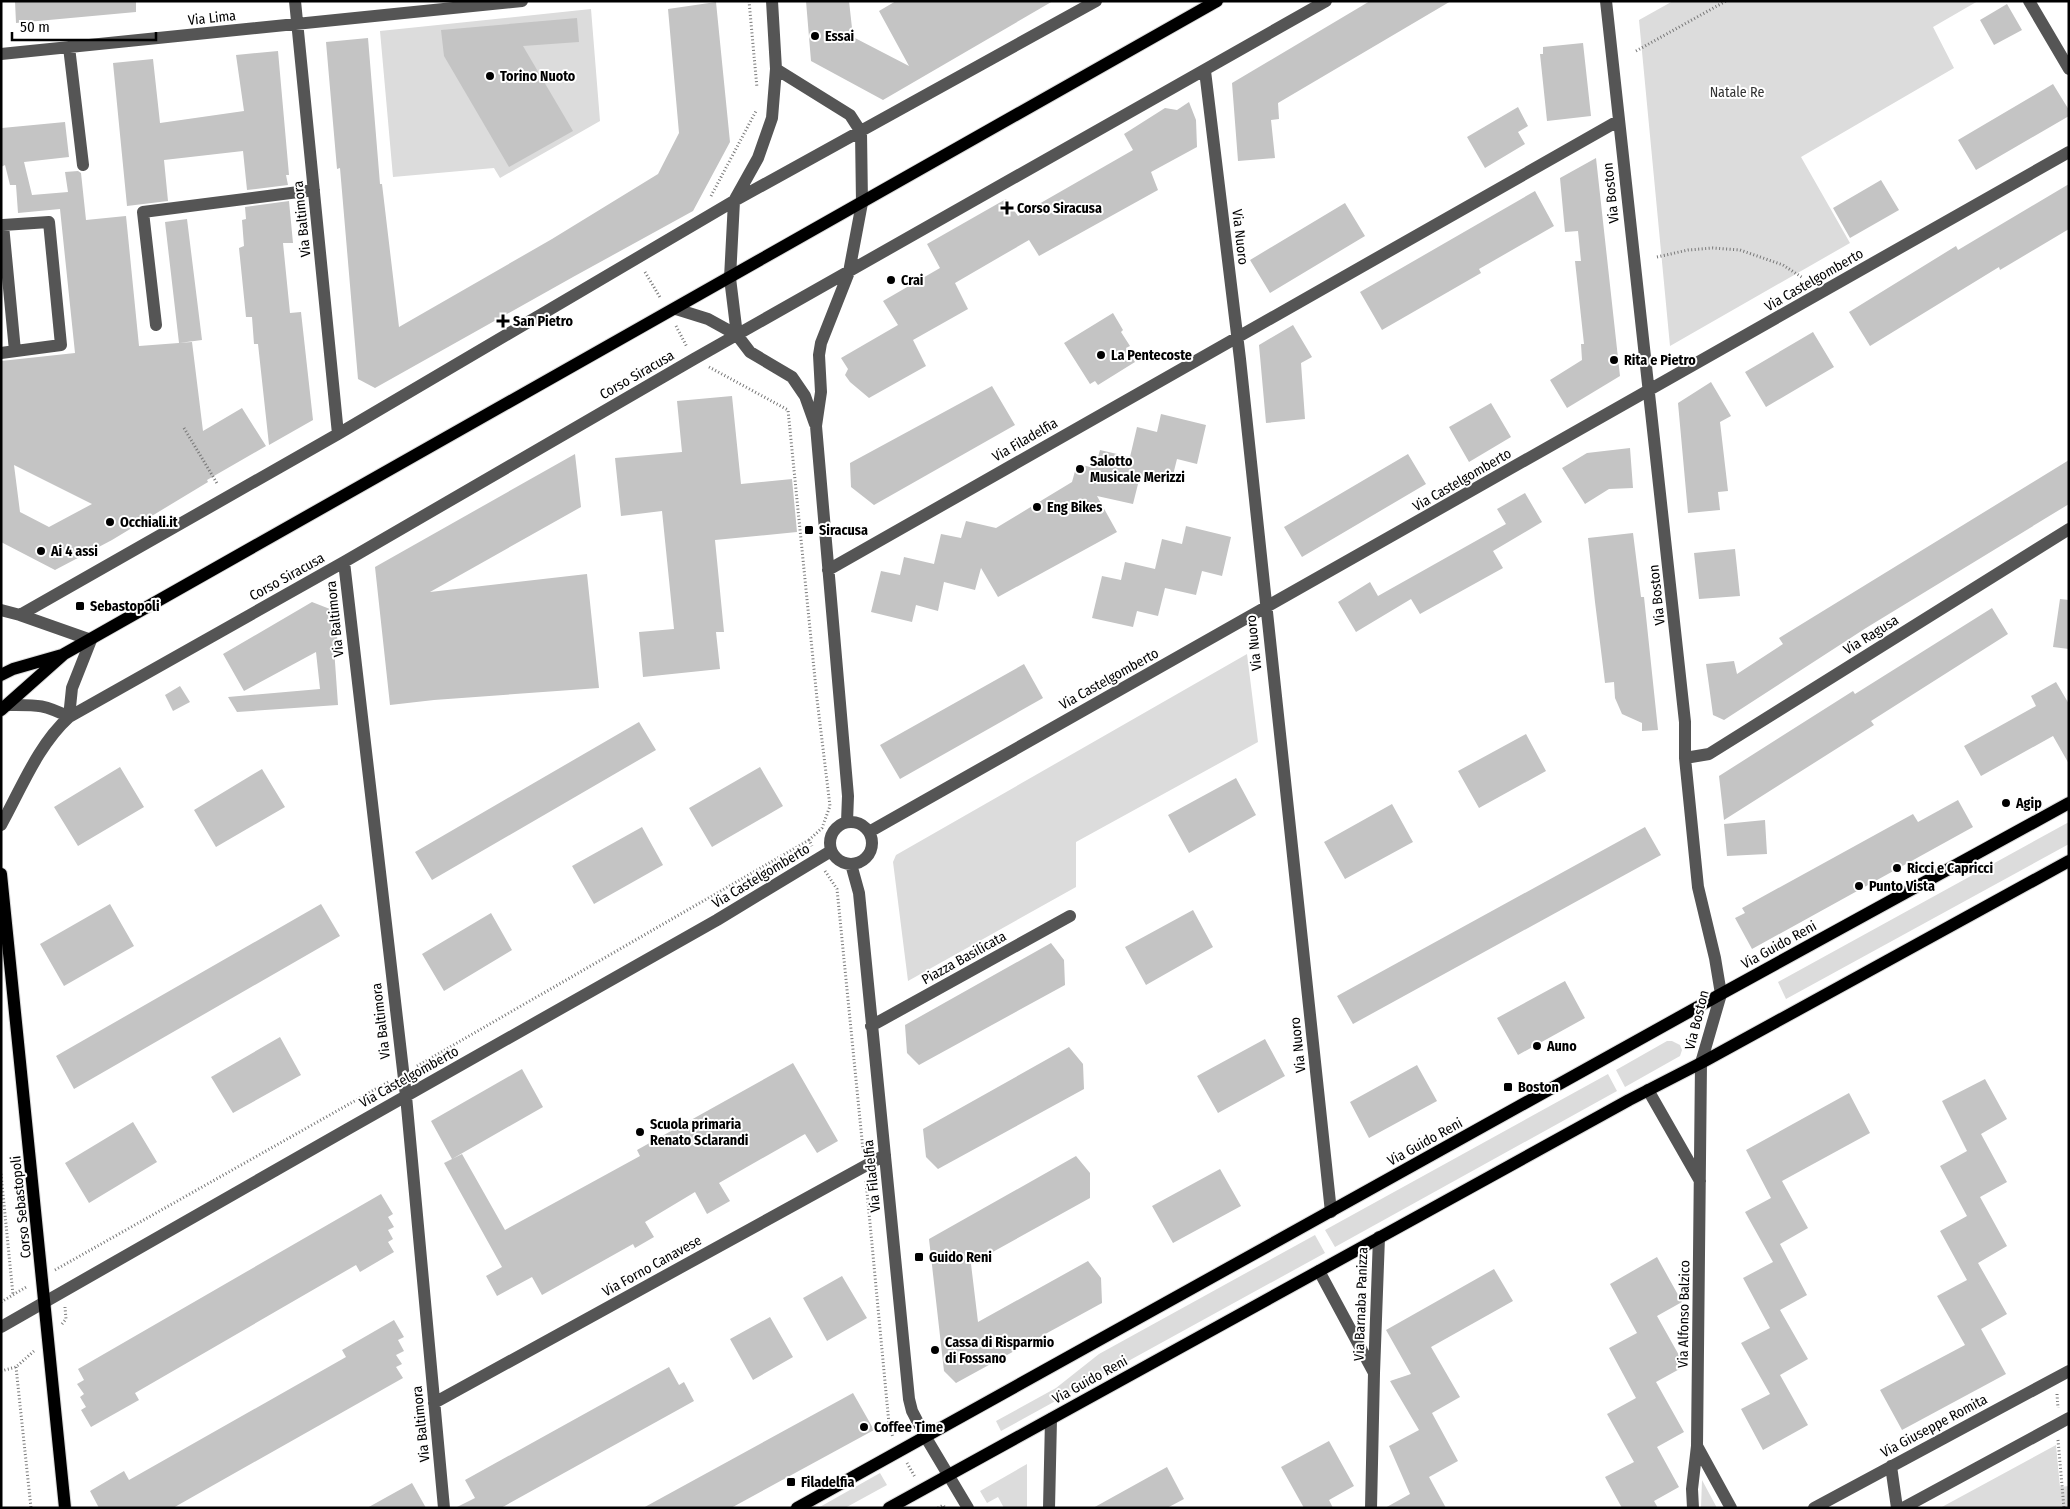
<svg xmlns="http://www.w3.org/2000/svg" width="2070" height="1509" font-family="'Fira Sans Condensed',sans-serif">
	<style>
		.green { fill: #dcdcdc }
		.building { fill: #c4c4c4; fill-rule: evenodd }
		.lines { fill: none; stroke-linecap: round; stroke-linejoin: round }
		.major-casing { stroke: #dbdbdb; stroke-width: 14 }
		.path { stroke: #777; stroke-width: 3; stroke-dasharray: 1 2.5; stroke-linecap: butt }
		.minor { stroke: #555; stroke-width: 12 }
		.major { stroke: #000; stroke-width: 12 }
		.poi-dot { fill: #000; stroke: #fff; stroke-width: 2 }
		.labels { text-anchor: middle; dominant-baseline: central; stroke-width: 4; stroke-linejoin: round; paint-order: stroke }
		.street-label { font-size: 14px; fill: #000; stroke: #fff }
		.poi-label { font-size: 14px; font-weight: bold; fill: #000; stroke: #fff; text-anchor: start }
		.park-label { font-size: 14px; fill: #333; stroke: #fff }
	</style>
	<rect width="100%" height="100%" fill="#fff"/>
	<!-- green -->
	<path class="green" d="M 1673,1 L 1978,1 L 1933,27 L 1954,68 L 1801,157 L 1850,243 L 1670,346 L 1639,20 Z
		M 591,9 L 600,121 L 500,178 L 494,168 L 393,177 L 380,31 Z
		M 1247,654 L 1258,742 L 1076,842 L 1076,887 L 908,981 L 893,862 L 896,855 Z
		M 2069,822 L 2069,844 L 1786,999 L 1778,982 Z
		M 1667,1041 L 1672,1041 L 1680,1045 L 1682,1050 L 1680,1056 L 1625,1087 L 1616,1070 Z
		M 1608,1074 L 1617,1091 L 1335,1247 L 1325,1230 Z
		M 1315,1235 L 1325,1253 L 1001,1431 L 996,1421 L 1056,1388 L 1099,1354 Z
		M 2056,1445 L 2060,1487 L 2069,1486 L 2069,1508 L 1940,1508 Z
		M 1027,1464 L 1027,1508 L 1004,1508 L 998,1497 L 987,1503 L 980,1491 Z
		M 880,1473 L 887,1485 L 845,1508 L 818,1508 Z
		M 1702,1480 L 1717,1508 L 1701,1508 Z"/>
	<!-- building -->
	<path class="building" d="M 15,1 L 136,1 L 136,12 L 16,23 Z
		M 806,1 L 849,1 L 853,37 L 909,66 L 879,11 L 896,1 L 1053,1 L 883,100 L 811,61 Z
		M 1370,1 L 1451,1 L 1278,103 L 1279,119 L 1271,120 L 1275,158 L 1238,161 L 1232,83 Z
		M 716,2 L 730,142 L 693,211 L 573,277 L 375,388 L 358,379 L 340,168 L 337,169 L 326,42 L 368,38 L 380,184 L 382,184 L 399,327 L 552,239 L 658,174 L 679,133 L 668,9 Z
		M 2007,4 L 2022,30 L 1994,45 L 1980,20 Z
		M 577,18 L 579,42 L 523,46 L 573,131 L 509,167 L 444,56 L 441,30 Z
		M 1583,43 L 1591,116 L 1547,121 L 1540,54 L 1543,54 L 1543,47 Z
		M 278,51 L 289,175 L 286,175 L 288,185 L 247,190 L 243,151 L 164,160 L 168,201 L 127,206 L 113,63 L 153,59 L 160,123 L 244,111 L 236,55 Z
		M 2053,84 L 2069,110 L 2069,116 L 1976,170 L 1958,140 Z
		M 1189,102 L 1196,120 L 1197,147 L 1151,172 L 1158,190 L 1039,256 L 1029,240 L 955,283 L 968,309 L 913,340 L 926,366 L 869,398 L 850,382 L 845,375 L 848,369 L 841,358 L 898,325 L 883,301 L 940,268 L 927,244 L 1006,199 L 1018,216 L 1133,150 L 1124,134 L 1165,108 L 1177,110 Z
		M 1518,107 L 1528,126 L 1518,132 L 1525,144 L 1485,168 L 1467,137 Z
		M 65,122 L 69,157 L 24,162 L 32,195 L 68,192 L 65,172 L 78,171 L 81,173 L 86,220 L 126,216 L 139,346 L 192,342 L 203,431 L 242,408 L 266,446 L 207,480 L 208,482 L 112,540 L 55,570 L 1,542 L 1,361 L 75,353 L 60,209 L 18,213 L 16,185 L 10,185 L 5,165 L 1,167 L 1,136 L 2,128 ZM 14,465 L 92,504 L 49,527 L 20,512 Z
		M 1596,158 L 1620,376 L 1567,408 L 1550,380 L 1582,360 L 1581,344 L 1584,344 L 1575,261 L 1581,261 L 1578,231 L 1565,232 L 1560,178 Z
		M 1881,180 L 1899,210 L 1850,238 L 1833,208 Z
		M 2069,184 L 2069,229 L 2000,270 L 1999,267 L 1870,346 L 1849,312 L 1956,246 L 1958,250 Z
		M 1535,191 L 1554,226 L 1479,269 L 1481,273 L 1382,330 L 1360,292 Z
		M 289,201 L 293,243 L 283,243 L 290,313 L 301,312 L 313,420 L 269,445 L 258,344 L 254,344 L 252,317 L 246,317 L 239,248 L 244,246 L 242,220 L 246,219 L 245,207 Z
		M 1345,203 L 1365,236 L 1270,293 L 1250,260 Z
		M 187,219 L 202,340 L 179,343 L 165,222 Z
		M 1113,313 L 1123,330 L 1121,332 L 1130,346 L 1126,348 L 1135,362 L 1098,385 L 1095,381 L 1090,384 L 1064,343 Z
		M 1293,325 L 1312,357 L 1301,363 L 1305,419 L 1266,423 L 1259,345 Z
		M 1813,332 L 1834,367 L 1766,407 L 1745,372 Z
		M 1711,382 L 1731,416 L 1720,422 L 1728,491 L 1718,492 L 1720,510 L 1688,513 L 1678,403 Z
		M 992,386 L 1015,425 L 874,505 L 851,487 L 850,463 Z
		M 732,396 L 741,484 L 792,479 L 797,532 L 715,540 L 724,632 L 716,632 L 720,669 L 643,677 L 639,632 L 674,629 L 662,511 L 621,516 L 615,458 L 682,452 L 677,401 Z
		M 1491,403 L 1511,437 L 1469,462 L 1449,427 Z
		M 1161,414 L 1206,425 L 1197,464 L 1177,459 L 1171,483 L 1140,476 L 1133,504 L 1097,496 L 1117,532 L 998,597 L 981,568 L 975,590 L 944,582 L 938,611 L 916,605 L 912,622 L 871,612 L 881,571 L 900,575 L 904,557 L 934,564 L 941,534 L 961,538 L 966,521 L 996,528 L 1072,482 L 1077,464 L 1095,468 L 1100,450 L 1130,457 L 1137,427 L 1157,432 Z
		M 1630,448 L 1633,488 L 1609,489 L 1585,504 L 1562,468 L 1587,453 Z
		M 575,454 L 581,507 L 430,592 L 587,574 L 599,688 L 434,700 L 390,705 L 375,567 Z
		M 1408,454 L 1426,484 L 1302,557 L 1284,527 Z
		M 2069,460 L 2069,504 L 1866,628 L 1724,720 L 1713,715 L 1706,664 L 1734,661 L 1737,674 L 1783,644 L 1779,638 Z
		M 1525,493 L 1542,522 L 1493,551 L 1503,568 L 1420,614 L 1411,599 L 1356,632 L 1338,602 L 1370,582 L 1378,596 L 1506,524 L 1497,509 Z
		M 1186,526 L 1231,537 L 1222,576 L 1202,571 L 1196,595 L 1165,588 L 1158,616 L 1137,611 L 1133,627 L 1092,618 L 1102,576 L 1121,580 L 1125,562 L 1155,569 L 1162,539 L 1182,544 Z
		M 1633,533 L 1641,597 L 1644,597 L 1658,730 L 1642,731 L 1642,723 L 1622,714 L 1615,698 L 1614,682 L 1605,683 L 1595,602 L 1588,538 Z
		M 1735,549 L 1740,596 L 1699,599 L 1694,553 Z
		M 2060,599 L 2069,600 L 2069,649 L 2053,647 Z
		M 312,602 L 335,611 L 338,648 L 334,648 L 338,705 L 237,712 L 228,697 L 320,689 L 316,652 L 244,691 L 223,654 Z
		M 1992,608 L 2008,634 L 1871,721 L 1874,725 L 1724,820 L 1719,776 L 1853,691 L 1855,694 Z
		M 1024,664 L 1043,698 L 900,779 L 880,745 Z
		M 2056,682 L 2069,704 L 2069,764 L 2053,736 L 1981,776 L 1964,746 L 2036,706 L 2031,696 Z
		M 180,686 L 190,702 L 173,711 L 165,695 Z
		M 639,722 L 656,750 L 432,880 L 415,852 Z
		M 1526,734 L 1546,771 L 1479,808 L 1458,771 Z
		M 120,767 L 144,807 L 78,846 L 54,807 Z
		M 760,767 L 783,806 L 712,847 L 689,808 Z
		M 262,769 L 285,807 L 216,847 L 194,810 Z
		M 1236,778 L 1256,815 L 1189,853 L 1168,815 Z
		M 1958,800 L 1973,827 L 1752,949 L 1735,918 L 1745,913 L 1742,908 L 1913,814 L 1918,822 Z
		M 1392,804 L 1413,842 L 1345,879 L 1324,842 Z
		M 1765,820 L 1767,854 L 1727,856 L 1724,824 Z
		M 642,827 L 663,865 L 594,904 L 572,866 Z
		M 1645,827 L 1661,855 L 1353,1024 L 1337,996 Z
		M 110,904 L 134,946 L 64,986 L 40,944 Z
		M 321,904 L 340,936 L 74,1089 L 56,1056 Z
		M 1193,910 L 1213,947 L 1146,985 L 1125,947 Z
		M 491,913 L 512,950 L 444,991 L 422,954 Z
		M 1051,943 L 1064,960 L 1065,985 L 919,1065 L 907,1053 L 905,1025 Z
		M 1565,981 L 1585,1018 L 1518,1055 L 1497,1018 Z
		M 280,1037 L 301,1075 L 233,1113 L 211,1077 Z
		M 1265,1039 L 1285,1076 L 1218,1113 L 1197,1076 Z
		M 1069,1047 L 1083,1064 L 1084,1089 L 938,1169 L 926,1157 L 923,1129 Z
		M 793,1063 L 838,1141 L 817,1153 L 805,1134 L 719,1183 L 730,1201 L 707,1214 L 695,1192 L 645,1222 L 654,1237 L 635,1248 L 633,1244 L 542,1295 L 532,1277 L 497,1296 L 486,1276 L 502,1267 L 444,1163 L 462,1154 L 505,1230 L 640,1156 L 637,1150 Z
		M 1417,1065 L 1437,1101 L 1369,1138 L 1350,1102 Z
		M 522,1069 L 543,1107 L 452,1159 L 431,1121 Z
		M 1985,1079 L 2007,1119 L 1981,1134 L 2007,1182 L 1980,1197 L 2007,1246 L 1978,1263 L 2007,1314 L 1981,1329 L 2006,1374 L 1902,1430 L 1880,1390 L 1965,1345 L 1937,1296 L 1967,1280 L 1940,1231 L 1967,1216 L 1940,1166 L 1967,1151 L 1942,1101 Z
		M 1849,1093 L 1870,1133 L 1782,1181 L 1808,1228 L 1780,1244 L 1807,1295 L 1780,1310 L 1808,1359 L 1780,1375 L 1808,1425 L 1763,1450 L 1741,1409 L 1770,1394 L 1741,1343 L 1770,1328 L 1743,1278 L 1773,1262 L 1745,1212 L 1771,1198 L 1746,1150 Z
		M 133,1122 L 157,1162 L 89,1203 L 65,1163 Z
		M 1076,1156 L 1090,1173 L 1090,1198 L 971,1264 L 978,1322 L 1088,1261 L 1101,1278 L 1102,1303 L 956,1383 L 944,1371 L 929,1239 Z
		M 1220,1169 L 1241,1206 L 1173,1243 L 1152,1206 Z
		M 381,1194 L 393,1214 L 388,1217 L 394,1227 L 388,1230 L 393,1239 L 388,1242 L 394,1252 L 360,1272 L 356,1265 L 135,1393 L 139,1400 L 91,1427 L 81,1410 L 86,1407 L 80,1397 L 84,1394 L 77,1384 L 84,1380 L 78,1369 Z
		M 1657,1257 L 1682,1302 L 1657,1316 L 1685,1366 L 1656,1382 L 1684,1432 L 1657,1447 L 1679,1487 L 1654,1501 L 1658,1508 L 1622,1508 L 1605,1477 L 1634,1462 L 1607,1414 L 1636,1398 L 1609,1348 L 1637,1333 L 1610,1284 Z
		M 1494,1269 L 1513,1301 L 1431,1347 L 1460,1397 L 1432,1413 L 1458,1461 L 1429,1477 L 1446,1508 L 1385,1508 L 1410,1494 L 1389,1446 L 1419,1430 L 1390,1381 L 1411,1374 L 1386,1330 Z
		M 842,1276 L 867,1318 L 827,1341 L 803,1298 Z
		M 770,1317 L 793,1357 L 753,1380 L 730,1339 Z
		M 394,1320 L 404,1337 L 398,1340 L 404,1351 L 396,1355 L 402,1364 L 396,1367 L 403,1378 L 173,1508 L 99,1508 L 90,1491 L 124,1471 L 129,1480 L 346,1357 L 342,1350 Z
		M 669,1367 L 679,1385 L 684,1382 L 694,1401 L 501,1508 L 455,1508 L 475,1498 L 465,1480 Z
		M 853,1393 L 874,1430 L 731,1508 L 643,1508 Z
		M 1329,1441 L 1354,1486 L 1329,1500 L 1333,1508 L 1304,1508 L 1281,1467 Z
		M 1167,1467 L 1184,1499 L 1167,1508 L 1093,1508 Z
		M 412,1483 L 426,1508 L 367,1508 Z"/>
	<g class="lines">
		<defs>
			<path id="major" d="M 1,675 L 13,669 L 62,655
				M 1,710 L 64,654 L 1217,1
				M 1,874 L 65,1508
				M 797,1508 L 1721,994 L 2069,803
				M 889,1508 L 1629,1100 L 1701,1063 L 2069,861"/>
		</defs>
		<!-- major casing -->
		<use href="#major" class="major-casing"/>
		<!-- path -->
		<path class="path" d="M 749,1 L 757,88
			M 1636,51 L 1726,1
			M 711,196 L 756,111
			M 1657,257 L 1688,250 L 1713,248 L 1740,250 L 1783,265 L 1803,278
			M 645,272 L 661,299
			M 676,326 L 687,347
			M 709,367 L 788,410 L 817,699 L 830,806 L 822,828 L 809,840 L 812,846
			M 184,428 L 218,485
			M 825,871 L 837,889 L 863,1150
			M 417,1066 L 809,840
			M 1,1174 L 13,1295
			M 866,1181 L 889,1424 L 893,1438
			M 55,1270 L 390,1081
			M 1,1302 L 28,1286
			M 62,1324 L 66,1319 L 65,1307
			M 16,1367 L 31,1508
			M 1,1371 L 16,1367 L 34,1351
			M 2057,1394 L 2058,1408
			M 2058,1440 L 2064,1508
			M 907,1463 L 915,1477
			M 938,1508 L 943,1505 L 945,1508"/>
		<!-- minor -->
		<path class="minor" d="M 295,1 L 338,434
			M 772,1 L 776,69 L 772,118 L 758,158 L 734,201 L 730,278 L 737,335 L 750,352 L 792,377 L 805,396 L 815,424
			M 1606,1 L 1685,722 L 1685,758 L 1698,887 L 1715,958 L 1721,994 L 1701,1063 L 1697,1446 L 1692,1489 L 1693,1508
			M 2029,1 L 2069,69
			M 69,47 L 83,165
			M 1,54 L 522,1
			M 776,69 L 850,115 L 861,132 L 862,203 L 849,272 L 821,343 L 819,355 L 821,392 L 816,426 L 848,796 L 847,822
			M 1205,71 L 1240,359 L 1331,1212
			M 676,309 L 708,319 L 737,335
			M 156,325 L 143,212 L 314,190
			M 1,353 L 61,345 L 49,222 L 3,225 L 15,351
			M 344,562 L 406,1096 L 444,1508
			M 828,570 L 1618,121
			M 1,610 L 20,615 L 91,640 L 72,688 L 69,717
			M 20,615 L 338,434 L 734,201 L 1096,1
			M 9,705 C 37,705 43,704 69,717
			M 1685,758 L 1709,754 L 2069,529
			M830 843a21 21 0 1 1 42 0a21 21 0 1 1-42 0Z
			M 1,825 C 21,789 38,745 69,717 L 344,562 L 694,359 L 1326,1
			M 869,832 L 2069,152
			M 851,864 L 859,893 L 909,1399 L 912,1411 L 925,1436 L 968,1508
			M 871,1026 L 1070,916
			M 1648,1090 L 1700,1181
			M 1319,1271 L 1374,1373
			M 1,1327 L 346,1130 L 717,920 L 831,851
			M 434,1403 L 885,1155
			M 1697,1446 L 1731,1508
			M 1891,1466 L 1897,1508
			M 1049,1508 L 1051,1419
			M 1371,1508 L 1374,1373 L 1379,1237
			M 1814,1508 L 2069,1371
			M 1903,1508 L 2069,1418"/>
		<!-- major -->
		<use href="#major" class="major"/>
	</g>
	<!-- markers -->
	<g class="poi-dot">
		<circle cx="815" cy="36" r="5"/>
		<circle cx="490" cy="76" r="5"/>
		<path d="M1004.5 200.5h5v5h5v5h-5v5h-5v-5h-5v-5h5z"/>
		<circle cx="891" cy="280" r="5"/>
		<path d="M500.5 313.5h5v5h5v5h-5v5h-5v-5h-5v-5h5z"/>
		<circle cx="1101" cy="355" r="5"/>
		<circle cx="1614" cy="360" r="5"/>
		<circle cx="1080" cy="469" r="5"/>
		<circle cx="1037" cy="507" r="5"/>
		<circle cx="110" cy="522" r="5"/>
		<rect x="804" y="525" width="10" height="10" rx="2.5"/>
		<circle cx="41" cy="551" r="5"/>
		<rect x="75" y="601" width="10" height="10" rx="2.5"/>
		<circle cx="2006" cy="803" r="5"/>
		<circle cx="1897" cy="868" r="5"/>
		<circle cx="1859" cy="886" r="5"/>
		<circle cx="1537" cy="1046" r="5"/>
		<rect x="1503" y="1082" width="10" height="10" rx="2.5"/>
		<circle cx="640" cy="1132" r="5"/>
		<rect x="914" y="1252" width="10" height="10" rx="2.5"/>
		<circle cx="935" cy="1350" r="5"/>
		<circle cx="864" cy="1427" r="5"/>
		<rect x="786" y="1477" width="10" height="10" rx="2.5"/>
	</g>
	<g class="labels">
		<!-- street labels -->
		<g class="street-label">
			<text transform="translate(212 18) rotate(-6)">Via Lima</text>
			<text transform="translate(1611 193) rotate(-96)">Via Boston</text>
			<text transform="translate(302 219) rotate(-96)">Via Baltimora</text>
			<text transform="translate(1240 237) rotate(83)">Via Nuoro</text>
			<text transform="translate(1814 280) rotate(-30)">Via Castelgomberto</text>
			<text transform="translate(637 375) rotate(-30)">Corso Siracusa</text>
			<text transform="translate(1025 440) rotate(-30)">Via Filadelfia</text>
			<text transform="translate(1462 480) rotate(-30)">Via Castelgomberto</text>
			<text transform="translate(287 577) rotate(-29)">Corso Siracusa</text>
			<text transform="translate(1657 595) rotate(-96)">Via Boston</text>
			<text transform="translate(335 619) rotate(-96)">Via Baltimora</text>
			<text transform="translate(1871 635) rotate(-32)">Via Ragusa</text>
			<text transform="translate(1254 643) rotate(-96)">Via Nuoro</text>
			<text transform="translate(1109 679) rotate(-29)">Via Castelgomberto</text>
			<text transform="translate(761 876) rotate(-31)">Via Castelgomberto</text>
			<text transform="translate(1779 945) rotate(-29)">Via Guido Reni</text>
			<text transform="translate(964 958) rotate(-29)">Piazza Basilicata</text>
			<text transform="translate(1697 1020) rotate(-76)">Via Boston</text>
			<text transform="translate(381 1021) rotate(-97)">Via Baltimora</text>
			<text transform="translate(1298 1045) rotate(-96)">Via Nuoro</text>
			<text transform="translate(409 1077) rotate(-29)">Via Castelgomberto</text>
			<text transform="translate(1425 1142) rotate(-29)">Via Guido Reni</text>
			<text transform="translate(872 1176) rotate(-96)">Via Filadelfia</text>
			<text transform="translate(21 1207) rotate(-96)">Corso Sebastopoli</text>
			<text transform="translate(652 1266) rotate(-29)">Via Forno Canavese</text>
			<text transform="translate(1361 1304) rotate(-88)">Via Barnaba Panizza</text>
			<text transform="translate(1684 1314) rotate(-89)">Via Alfonso Balzico</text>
			<text transform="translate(1090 1380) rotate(-29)">Via Guido Reni</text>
			<text transform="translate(421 1424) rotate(-96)">Via Baltimora</text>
			<text transform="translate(1934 1426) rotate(-28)">Via Giuseppe Romita</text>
		</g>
		<!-- poi labels -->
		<g class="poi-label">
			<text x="825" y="36">Essai</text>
			<text x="500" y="76">Torino Nuoto</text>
			<text x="1017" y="208">Corso Siracusa</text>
			<text x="901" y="280">Crai</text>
			<text x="513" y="321">San Pietro</text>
			<text x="1111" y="355">La Pentecoste</text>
			<text x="1624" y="360">Rita e Pietro</text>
			<text x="1090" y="461">Salotto<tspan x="1090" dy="16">Musicale Merizzi</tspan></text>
			<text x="1047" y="507">Eng Bikes</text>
			<text x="120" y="522">Occhiali.it</text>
			<text x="819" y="530">Siracusa</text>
			<text x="51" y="551">Ai 4 assi</text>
			<text x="90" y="606">Sebastopoli</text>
			<text x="2016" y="803">Agip</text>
			<text x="1907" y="868">Ricci e Capricci</text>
			<text x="1869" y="886">Punto Vista</text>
			<text x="1547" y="1046">Auno</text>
			<text x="1518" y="1087">Boston</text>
			<text x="650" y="1124">Scuola primaria<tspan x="650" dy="16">Renato Sclarandi</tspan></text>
			<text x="929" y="1257">Guido Reni</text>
			<text x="945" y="1342">Cassa di Risparmio<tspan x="945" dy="16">di Fossano</tspan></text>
			<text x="874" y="1427">Coffee Time</text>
			<text x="801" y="1482">Filadelfia</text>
		</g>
		<!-- park labels -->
		<g class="park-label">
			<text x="1737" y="92">Natale Re</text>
		</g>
	</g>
	<!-- border -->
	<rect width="2070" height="1509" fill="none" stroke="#000000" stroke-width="5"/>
	<!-- scale -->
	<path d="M12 32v8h144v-8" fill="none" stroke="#000000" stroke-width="2.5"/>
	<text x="20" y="32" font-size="15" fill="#000000" stroke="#ffffff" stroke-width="4" paint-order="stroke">50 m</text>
</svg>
